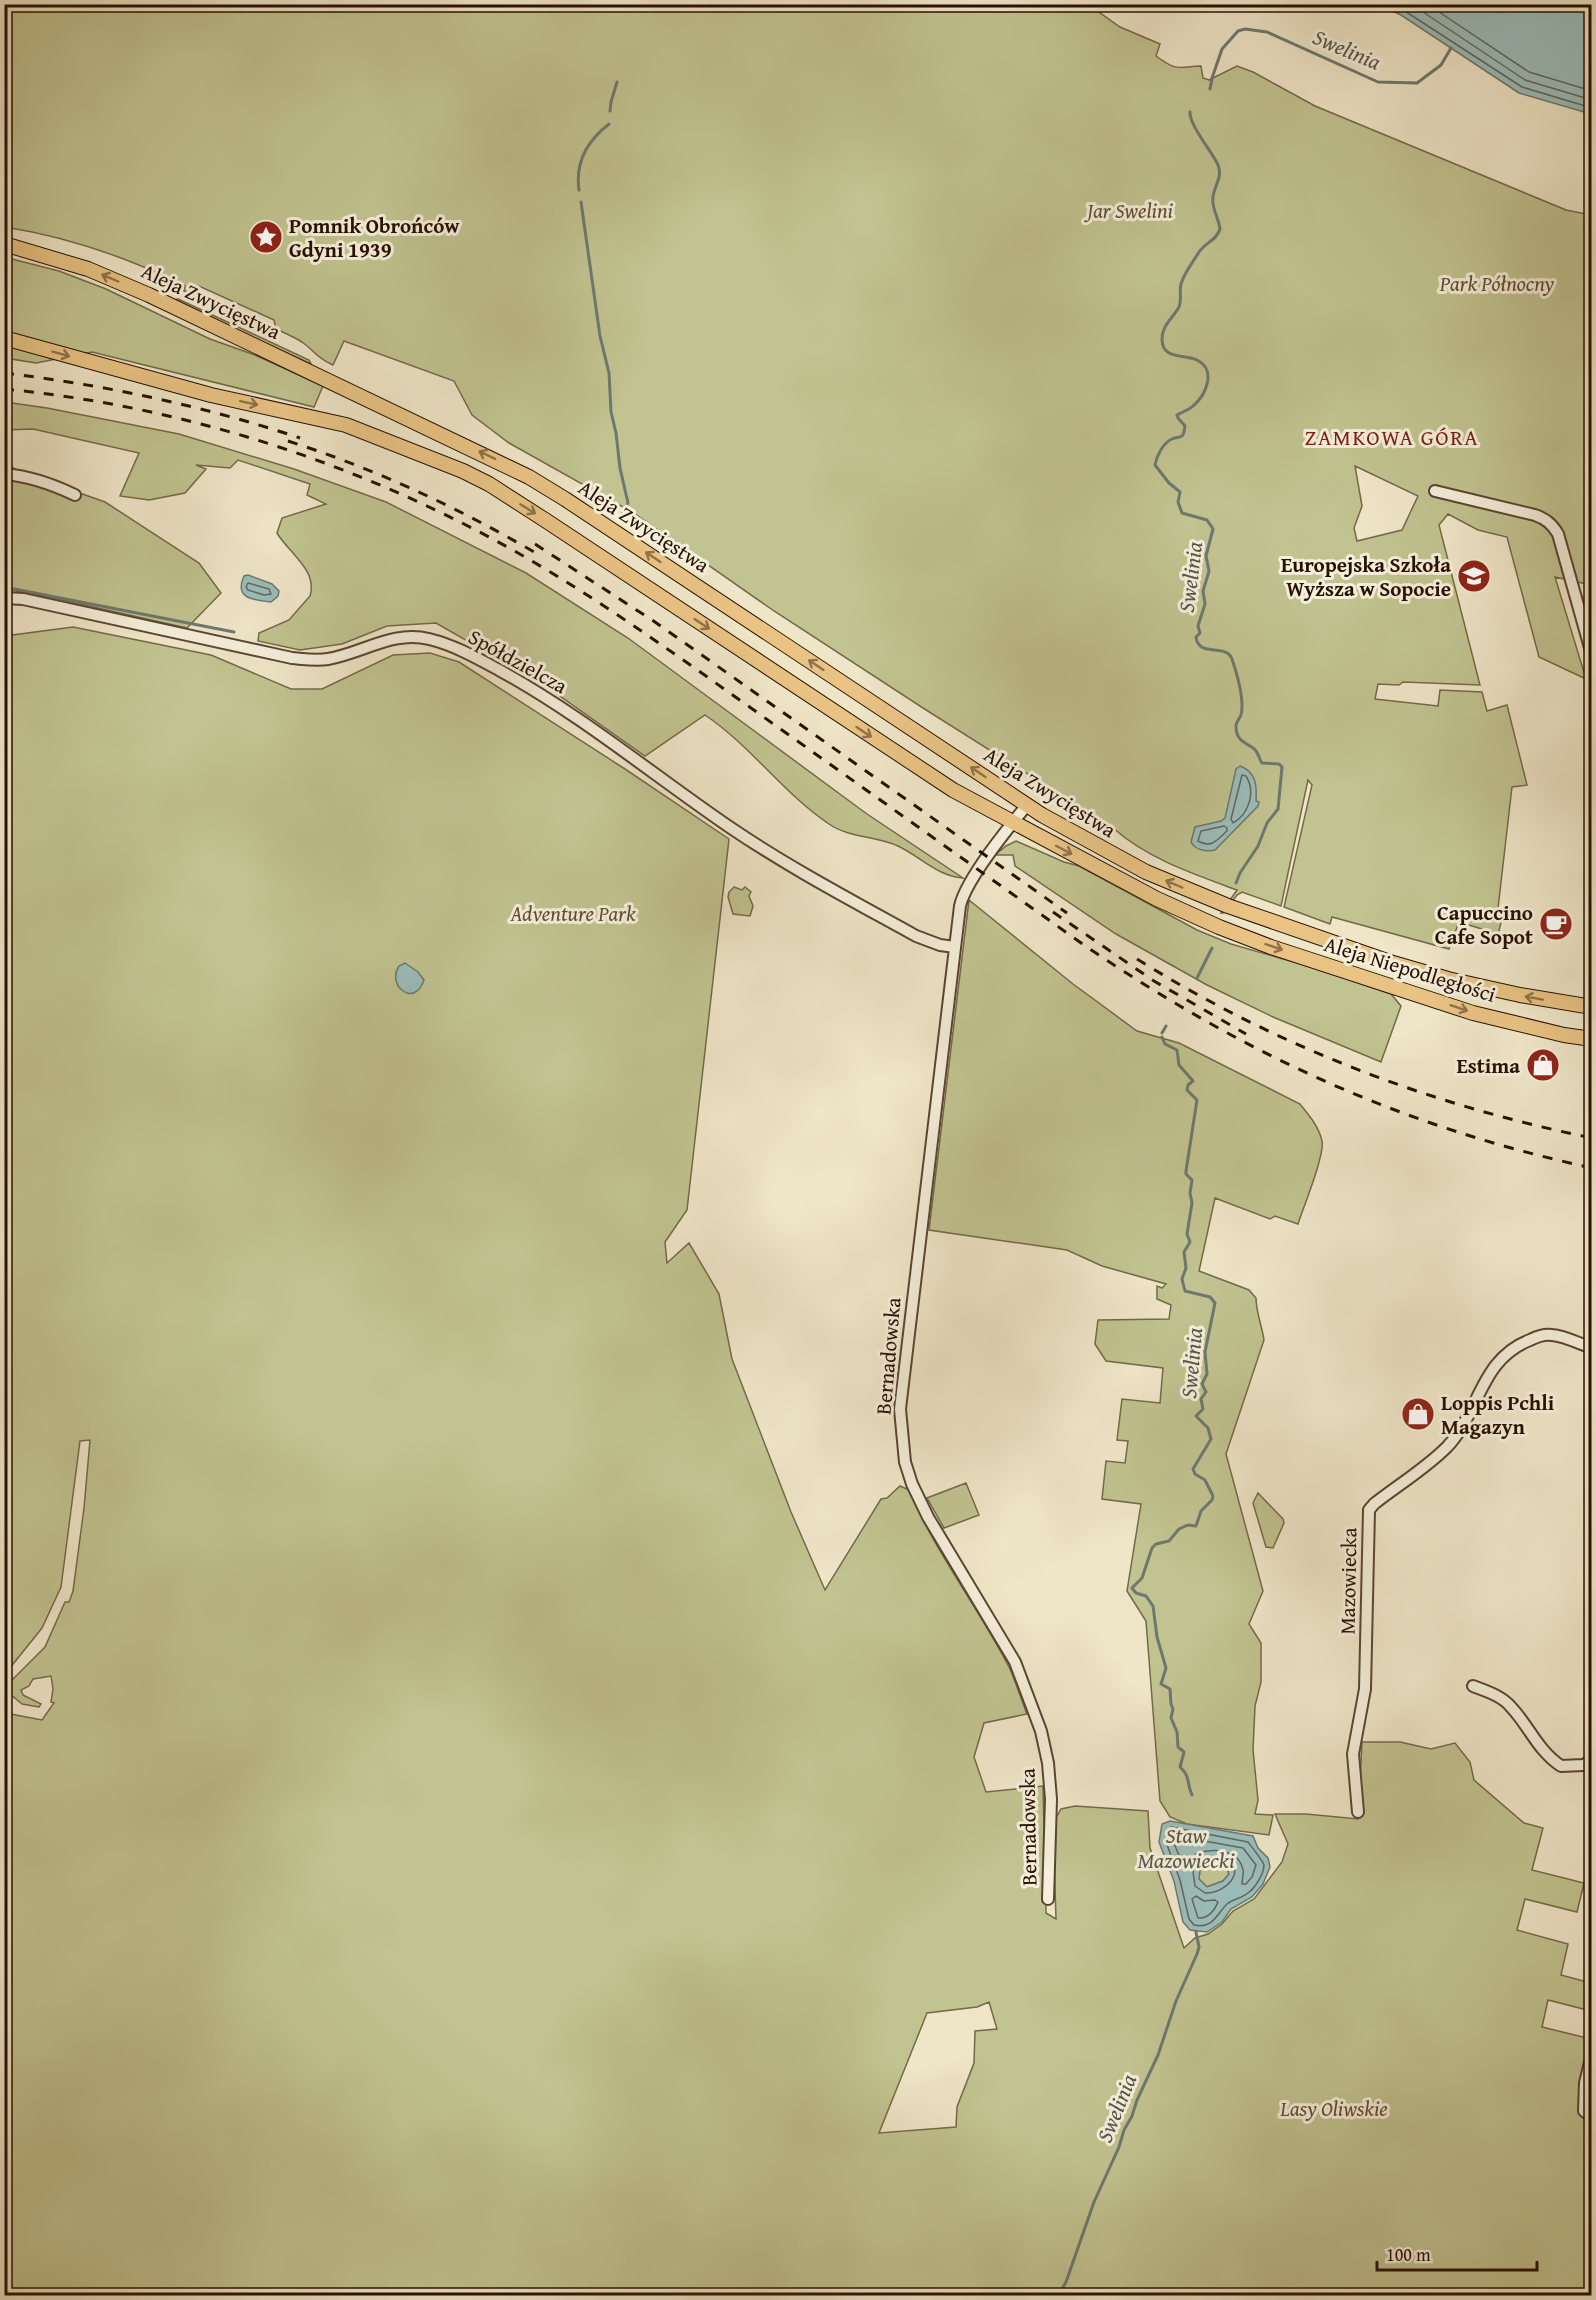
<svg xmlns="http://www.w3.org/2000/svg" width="1596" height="2300" font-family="'Gentium Book Plus',serif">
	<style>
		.green { fill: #c1c390; stroke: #746948; stroke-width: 1.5; fill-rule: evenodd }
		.water { fill: #9bbebb; stroke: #6d7870; stroke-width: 1.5; fill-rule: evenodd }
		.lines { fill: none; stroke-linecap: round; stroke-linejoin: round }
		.shore { stroke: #61665e; stroke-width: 1.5 }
		.stream { stroke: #6d7870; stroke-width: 3 }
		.minor-casing { stroke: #594532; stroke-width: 14 }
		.major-casing { stroke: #270f00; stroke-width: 16 }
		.minor { stroke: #f5efdb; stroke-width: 10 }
		.major { stroke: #e8c384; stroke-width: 14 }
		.rail { stroke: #270f00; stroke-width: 3; stroke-dasharray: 10 10; stroke-linecap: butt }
		.oneway { stroke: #917249 }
		.labels { text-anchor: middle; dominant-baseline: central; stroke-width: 6; stroke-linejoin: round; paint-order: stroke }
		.park-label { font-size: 21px; font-style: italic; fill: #5d4e32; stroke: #f5efdb }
		.poi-label { font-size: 21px; font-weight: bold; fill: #270f00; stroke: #f5efdb; text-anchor: end }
		.street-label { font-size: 21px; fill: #270f00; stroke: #f5efdb }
		.water-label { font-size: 22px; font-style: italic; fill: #55554b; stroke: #f5efdb }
		.neighbourhood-label { font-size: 22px; letter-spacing: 1.5px; fill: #7a1f14; stroke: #f5efdb }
	</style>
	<rect width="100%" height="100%" fill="#efe6c8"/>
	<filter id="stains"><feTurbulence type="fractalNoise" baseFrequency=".00333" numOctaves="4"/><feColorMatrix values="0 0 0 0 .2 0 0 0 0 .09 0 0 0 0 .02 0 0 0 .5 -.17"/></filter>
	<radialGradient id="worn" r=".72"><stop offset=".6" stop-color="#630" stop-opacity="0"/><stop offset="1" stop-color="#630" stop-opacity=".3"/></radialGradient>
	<!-- green -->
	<path class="green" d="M 4,5 L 1089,5 L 1120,27 L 1160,44 L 1156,56 C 1178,72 1177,67 1201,66 L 1203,78 L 1209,80 L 1237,66 L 1253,72 L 1315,106 L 1566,210 L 1591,215 L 1591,585 L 1555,577 L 1586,679 L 1539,657 L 1507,537 L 1478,530 L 1448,514 L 1439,525 L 1480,685 L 1403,682 L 1399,685 L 1378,684 L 1375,699 L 1438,706 L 1440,690 L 1482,692 L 1487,711 L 1507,705 L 1527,785 L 1512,787 L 1497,917 L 1501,923 L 1498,934 L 1459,922 L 1449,949 L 1332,917 L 1330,924 L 1284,907 L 1312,785 L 1308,780 L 1281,906 L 1242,892 L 1237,895 L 1223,913 L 1221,913 L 1237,890 C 1194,874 1148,859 1113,828 L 923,708 L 774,611 L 632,512 L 509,443 L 472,415 L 454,381 L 344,341 L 333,365 C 316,358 315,351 302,342 C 294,337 285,333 276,329 L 274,320 L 199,286 L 198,294 L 184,291 L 185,286 C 127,257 68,237 5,227 ZM 1355,466 L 1418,496 L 1402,530 L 1357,541 L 1354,528 L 1362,506 Z
		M 4,257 L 59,271 L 106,289 L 210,339 L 255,355 L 323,386 L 314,407 L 92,352 L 36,363 L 5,358 Z
		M 178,299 L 309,360 L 311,364 L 173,300 Z
		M 5,402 L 47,408 L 179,434 L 294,469 L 386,502 L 526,573 L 628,638 L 867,814 L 963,878 C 937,876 921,857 898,846 C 877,836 849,838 829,824 C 783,793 751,746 705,715 L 645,756 L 544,685 L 436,623 L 387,626 L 342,644 L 300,650 L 258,641 L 259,633 L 289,620 L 310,596 C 318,570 288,552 277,533 L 282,518 L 326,504 L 307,495 L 310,484 L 238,460 L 230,468 L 196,465 L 206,469 L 185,493 L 149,500 L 120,496 L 139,453 L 33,429 L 5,430 Z
		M 4,461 L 18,471 L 105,502 L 199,563 L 221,593 L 187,628 L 62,600 L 5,589 Z
		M 73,627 L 211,655 L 291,689 L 322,689 L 393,655 L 430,653 L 459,662 L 625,769 L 729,839 L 687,1210 L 665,1242 L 667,1263 L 689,1243 L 719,1294 L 732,1359 L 791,1512 L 825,1590 L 881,1499 L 887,1498 L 900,1486 L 909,1490 C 935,1552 978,1607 1009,1667 C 1016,1682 1021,1699 1027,1714 L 984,1723 L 974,1757 L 986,1792 L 1043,1786 L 1046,1913 L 1056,1919 L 1053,1823 L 1061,1809 L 1075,1806 L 1148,1811 L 1150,1848 L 1184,1948 L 1195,1938 L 1208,1934 L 1222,1924 L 1233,1911 L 1254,1899 L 1282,1862 L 1288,1844 L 1275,1814 L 1306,1814 L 1358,1819 L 1362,1742 L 1400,1742 L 1431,1749 L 1455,1743 L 1470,1762 L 1474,1780 L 1524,1823 L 1543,1828 L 1532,1870 L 1584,1883 L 1577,1912 L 1525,1899 L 1517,1930 L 1568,1944 L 1561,1975 L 1591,1983 L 1591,2011 L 1548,2000 L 1542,2027 L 1591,2039 L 1591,2295 L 5,2295 L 5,1713 L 42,1720 L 54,1703 L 51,1702 L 53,1689 L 51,1676 L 33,1679 L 29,1686 L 21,1690 L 23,1695 L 41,1704 L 39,1707 L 22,1704 L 10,1694 L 11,1681 L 45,1647 L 65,1602 L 69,1602 L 73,1591 L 84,1508 L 90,1440 L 80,1441 L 61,1587 L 42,1628 L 5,1674 L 5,636 ZM 989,2002 L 997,2029 L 975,2031 L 974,2063 L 957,2107 L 956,2127 L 879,2133 L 927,2013 L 977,2007 Z
		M 1016,841 L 1064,862 L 1079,866 L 1197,930 L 1231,944 L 1318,969 L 1391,994 L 1401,1006 L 1381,1062 L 1273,1017 L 1207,985 L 1116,934 L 1015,866 L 1013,855 L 995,855 L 1006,846 Z
		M 734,887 L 742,890 L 745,887 L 751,892 L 749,896 L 753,906 L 750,916 L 733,914 L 728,897 L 729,892 Z
		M 969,900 L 1073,984 L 1137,1031 L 1179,1043 L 1300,1104 C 1309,1115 1319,1127 1322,1141 C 1325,1155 1303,1208 1298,1224 L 1275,1216 L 1270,1219 L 1215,1198 L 1199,1271 L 1249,1290 L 1256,1298 C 1256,1312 1262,1326 1264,1340 L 1226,1454 L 1263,1591 L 1249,1624 L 1261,1643 L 1261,1682 L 1255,1706 L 1253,1750 L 1258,1800 L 1255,1814 L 1273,1815 L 1269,1835 L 1187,1824 L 1170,1817 L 1160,1801 L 1146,1621 L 1127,1591 L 1141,1504 L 1102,1499 L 1106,1461 L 1125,1463 L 1128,1441 L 1117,1440 L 1122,1399 L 1160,1403 L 1163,1368 L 1106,1361 L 1095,1344 L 1098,1320 L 1169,1319 L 1171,1305 L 1157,1299 L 1157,1286 L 1162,1288 L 1166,1284 L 1102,1266 L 1067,1250 L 929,1230 Z
		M 966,1483 L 979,1515 L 944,1528 L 927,1498 Z
		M 1258,1493 L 1283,1519 L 1284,1523 L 1273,1548 L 1266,1547 L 1253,1503 Z
		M 1217,1864 L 1227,1868 L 1229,1874 L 1223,1881 L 1207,1887 L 1199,1879 L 1200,1869 L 1205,1865 Z"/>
	<!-- water -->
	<path class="water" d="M 1380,5 L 1591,5 L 1591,114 L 1519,93 L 1401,15 Z
		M 248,575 L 272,584 L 279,591 L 278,596 L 271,602 C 252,600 234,598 244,576 Z
		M 1240,766 C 1256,772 1257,785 1256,801 L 1259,802 L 1258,806 L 1215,850 C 1206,852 1195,850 1191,842 L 1195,827 L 1221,821 L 1225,818 L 1236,769 Z
		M 405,963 L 418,972 L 424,980 C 414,1009 386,985 399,966 Z
		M 1170,1821 L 1253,1836 L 1258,1848 L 1268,1858 L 1270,1867 L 1263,1884 L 1252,1897 L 1231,1909 L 1222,1922 L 1207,1932 L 1190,1930 L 1183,1922 L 1174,1881 L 1159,1842 L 1162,1824 ZM 1217,1864 L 1227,1868 L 1229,1874 L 1223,1881 L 1207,1887 L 1199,1879 L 1200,1869 L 1205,1865 Z"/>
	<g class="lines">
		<!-- shore -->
		<path class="shore" d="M 1394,4 L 1522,87 L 1592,108
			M 1411,4 L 1525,80 L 1592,100
			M 1427,4 L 1529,72 L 1592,91
			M 248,583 L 269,589 L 271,594 L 264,595 L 248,590 L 246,587 Z
			M 1242,775 L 1246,776 C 1256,792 1249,814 1233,823 L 1231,819 Z
			M 1224,826 L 1227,828 L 1227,831 C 1217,840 1211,849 1198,841 L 1201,831 Z
			M 1171,1827 L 1248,1842 C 1251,1846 1263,1861 1264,1865 C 1264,1874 1255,1888 1248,1893 C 1242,1898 1233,1899 1227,1904 C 1216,1915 1213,1929 1194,1925 L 1189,1919 L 1180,1880 L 1166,1842 L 1167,1830 Z
			M 1177,1836 L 1243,1848 L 1256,1865 L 1252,1877 L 1246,1884 L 1242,1884 C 1242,1879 1244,1875 1243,1870 C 1239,1849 1213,1848 1197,1853 L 1187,1864 L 1183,1865 L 1173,1841 L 1174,1837 Z
			M 1217,1858 C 1252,1864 1228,1894 1205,1893 L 1195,1886 L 1193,1871 L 1199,1860 Z
			M 1196,1896 L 1204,1901 L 1215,1900 L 1218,1902 C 1215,1910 1208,1919 1198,1918 L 1192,1899 Z"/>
		<!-- stream -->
		<path class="stream" d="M 1211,81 L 1222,49 L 1238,31 L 1245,29 L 1267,32 L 1378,82 L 1417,83 L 1441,65 L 1451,48
			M 1210,89 L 1212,79
			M 610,111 L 611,102 L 617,82
			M 1190,112 C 1189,125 1213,153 1218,165 C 1223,177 1214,186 1213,197 C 1211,208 1219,218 1220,229 C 1216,241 1206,242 1199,252 C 1193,262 1184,273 1181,284 C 1179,291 1182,300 1179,307 C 1173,318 1162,325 1162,339 C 1162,360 1184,354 1197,360 C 1217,370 1206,395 1193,406 C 1189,410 1182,412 1177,415 L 1178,418 L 1185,426 C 1184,429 1185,433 1182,436 C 1179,438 1176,437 1172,439 C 1163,443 1157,455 1155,465 L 1169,483 L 1180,492 L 1178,502 L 1182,513 L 1207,520 L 1213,529 L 1206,556 L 1209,571 L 1203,591 L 1205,604 L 1198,626 L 1200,633 L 1196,637 C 1198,658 1227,643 1232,659 C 1237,674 1245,699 1241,715 C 1240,719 1235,722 1236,727 C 1236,744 1252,744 1256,751 C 1259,755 1259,759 1262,763 L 1279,764 L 1282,767 L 1278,809 L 1267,823 L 1258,846 L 1240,873 L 1236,883
			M 579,190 C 575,162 587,141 609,124
			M 581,202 L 600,336 L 609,373 L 611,412 L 616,433 L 620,468 L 628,503 L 620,518
			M 4,587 L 234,632
			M 1197,978 L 1212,948
			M 1162,1033 L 1166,1026
			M 1162,1037 L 1165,1044 L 1177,1050 L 1179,1065 L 1193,1081 L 1188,1085 L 1187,1090 L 1197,1100 L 1186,1171 L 1186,1174 L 1192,1180 L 1190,1193 L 1192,1203 L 1187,1234 L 1190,1242 L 1184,1252 L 1186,1268 L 1182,1279 L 1185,1291 L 1210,1297 L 1215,1303 L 1205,1352 L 1207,1374 L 1202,1384 L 1206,1392 L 1201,1399 L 1203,1409 L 1196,1416 L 1208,1428 L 1211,1439 L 1193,1469 L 1195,1474 L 1205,1480 L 1213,1496 L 1212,1500 L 1201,1511 L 1196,1526 L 1188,1525 L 1179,1529 L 1169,1541 L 1156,1544 L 1152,1548 L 1142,1578 L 1132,1588 L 1136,1593 L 1146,1596 L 1153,1606 L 1157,1637 L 1166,1668 L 1161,1684 L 1170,1689 L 1171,1704 L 1173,1709 L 1171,1718 L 1177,1732 L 1178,1747 L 1184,1752 L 1180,1767 C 1191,1777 1186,1782 1192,1795
			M 1058,2296 L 1066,2282 L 1094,2202 L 1119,2147 L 1124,2130 L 1132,2116 L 1137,2100 L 1158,2055 L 1176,2001 L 1197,1954 L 1199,1947 L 1196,1932"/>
		<defs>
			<path id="minor" d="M 4,474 C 30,476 52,484 75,495
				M 1435,491 L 1535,515 C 1546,519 1552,524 1558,534 L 1592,655
				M 4,598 L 23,599 L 292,658 C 304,659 316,661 328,659 C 363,653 393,630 429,639 C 454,645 477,658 499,670 C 581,715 652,774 728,826 C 788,867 853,901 916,936 L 940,945 L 955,947
				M 1027,805 C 1008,828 966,879 960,906 L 900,1409 L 905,1462 L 912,1484 L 928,1517 L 1015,1662 L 1041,1731 L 1048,1763 L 1051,1799 L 1048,1899
				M 1473,1686 C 1486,1691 1502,1696 1511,1707 C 1529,1726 1538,1751 1561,1766 L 1583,1765 L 1592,1761
				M 1358,1812 L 1353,1754 L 1365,1689 L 1369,1510 L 1374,1504 C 1398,1485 1425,1469 1447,1447 C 1480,1412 1480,1359 1530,1340 C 1536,1337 1545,1334 1552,1335 C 1565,1336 1580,1344 1592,1348
				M 1592,2054 L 1585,2083 L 1584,2111 L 1592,2117"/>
			<path id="major" d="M 4,244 L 88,269 L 149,295 L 529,477 L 565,499 L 1042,815 L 1146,872 L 1228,906 L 1393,963 L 1448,979 L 1520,995 L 1592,1007
				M 4,338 L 211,395 L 346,425 L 463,471 L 489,484 L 545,520 L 953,790 L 1157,899 L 1219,927 L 1271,947 L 1473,1013 L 1564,1035 L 1592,1039"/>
		</defs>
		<!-- minor casing -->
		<use href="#minor" class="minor-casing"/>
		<!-- major casing -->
		<use href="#major" class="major-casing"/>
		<!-- minor -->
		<use href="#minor" class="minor"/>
		<!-- major -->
		<use href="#major" class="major"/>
		<!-- rail -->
		<path class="rail" d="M 4,373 C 105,385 204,406 300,438
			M 4,389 C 161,404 313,449 454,519 C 560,571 655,640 751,708 C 862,787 973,866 1084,945 C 1246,1055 1400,1126 1592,1168
			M 288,441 C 376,469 461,509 541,556
			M 535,544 L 655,622 L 1067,913
			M 1053,912 L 1154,981 L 1246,1034
			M 1137,959 C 1278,1047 1430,1105 1592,1138"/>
	</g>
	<!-- one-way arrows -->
	<defs><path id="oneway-shaft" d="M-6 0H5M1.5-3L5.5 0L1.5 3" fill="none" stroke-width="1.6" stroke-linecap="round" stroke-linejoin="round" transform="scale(1.5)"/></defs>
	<g class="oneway">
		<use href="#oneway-shaft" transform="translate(110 278) rotate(-157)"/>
		<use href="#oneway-shaft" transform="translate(61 354) rotate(15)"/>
		<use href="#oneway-shaft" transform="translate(249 403) rotate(12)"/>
		<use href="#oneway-shaft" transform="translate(487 455) rotate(-154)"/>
		<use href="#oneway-shaft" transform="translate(528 509) rotate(32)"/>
		<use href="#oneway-shaft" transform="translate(653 557) rotate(-146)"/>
		<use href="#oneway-shaft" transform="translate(702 624) rotate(34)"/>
		<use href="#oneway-shaft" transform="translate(816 665) rotate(-146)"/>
		<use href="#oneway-shaft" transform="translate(864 732) rotate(34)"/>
		<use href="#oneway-shaft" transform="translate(978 772) rotate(-146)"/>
		<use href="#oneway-shaft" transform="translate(1064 850) rotate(28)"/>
		<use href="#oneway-shaft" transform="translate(1174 884) rotate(-157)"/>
		<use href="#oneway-shaft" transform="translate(1274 947) rotate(19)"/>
		<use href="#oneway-shaft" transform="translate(1534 998) rotate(-170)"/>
		<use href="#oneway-shaft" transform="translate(1459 1008) rotate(18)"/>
	</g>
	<!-- icons -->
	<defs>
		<symbol id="sight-disc" viewBox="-11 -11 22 22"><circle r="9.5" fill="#8f2418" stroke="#f5efdb"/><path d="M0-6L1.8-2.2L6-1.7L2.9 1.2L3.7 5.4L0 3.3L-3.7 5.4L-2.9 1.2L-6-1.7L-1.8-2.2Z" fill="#fff"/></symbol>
		<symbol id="school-disc" viewBox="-11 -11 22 22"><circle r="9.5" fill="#8f2418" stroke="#f5efdb"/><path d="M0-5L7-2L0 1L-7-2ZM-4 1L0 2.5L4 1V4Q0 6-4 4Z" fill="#fff"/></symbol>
		<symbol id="cafe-disc" viewBox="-11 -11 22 22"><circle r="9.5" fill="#8f2418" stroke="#f5efdb"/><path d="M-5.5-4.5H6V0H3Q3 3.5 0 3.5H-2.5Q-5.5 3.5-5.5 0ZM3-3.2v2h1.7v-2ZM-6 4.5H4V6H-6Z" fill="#fff"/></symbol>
		<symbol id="shop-disc" viewBox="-11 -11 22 22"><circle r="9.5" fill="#8f2418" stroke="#f5efdb"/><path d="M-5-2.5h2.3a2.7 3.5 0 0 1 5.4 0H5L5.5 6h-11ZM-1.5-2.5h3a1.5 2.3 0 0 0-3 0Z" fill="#fff"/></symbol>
	</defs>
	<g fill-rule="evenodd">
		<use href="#sight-disc" x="247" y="218" width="38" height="38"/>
		<use href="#school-disc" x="1455" y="557" width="38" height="38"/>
		<use href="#cafe-disc" x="1537" y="905" width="38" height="38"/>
		<use href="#shop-disc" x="1524" y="1046" width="38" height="38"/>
		<use href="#shop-disc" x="1399" y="1395" width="38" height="38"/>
	</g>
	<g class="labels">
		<!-- park labels -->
		<g class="park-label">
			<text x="1130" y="210">Jar Swelini</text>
			<text x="1497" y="283">Park Północny</text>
			<text x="573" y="913">Adventure Park</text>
			<text x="1334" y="2108">Lasy Oliwskie</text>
		</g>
		<!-- poi labels -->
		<g class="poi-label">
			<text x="289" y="225" text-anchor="start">Pomnik Obrońców<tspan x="289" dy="24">Gdyni 1939</tspan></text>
			<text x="1451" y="564">Europejska Szkoła<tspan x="1451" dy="24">Wyższa w Sopocie</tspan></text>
			<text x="1533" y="912">Capuccino<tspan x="1533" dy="24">Cafe Sopot</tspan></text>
			<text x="1520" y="1065">Estima</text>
			<text x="1441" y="1402" text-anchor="start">Loppis Pchli<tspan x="1441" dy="24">Magazyn</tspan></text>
		</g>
		<!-- street labels -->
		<g class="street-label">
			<text transform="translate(211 301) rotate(25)">Aleja Zwycięstwa</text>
			<text transform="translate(644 526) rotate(33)">Aleja Zwycięstwa</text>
			<text transform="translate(518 661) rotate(29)">Spółdzielcza</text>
			<text transform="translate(1050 792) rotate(32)">Aleja Zwycięstwa</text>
			<text transform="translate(1410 969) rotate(17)">Aleja Niepodległości</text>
			<text transform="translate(888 1356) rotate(-85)">Bernadowska</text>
			<text transform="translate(1348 1581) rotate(-89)">Mazowiecka</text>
			<text transform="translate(1028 1827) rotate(-91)">Bernadowska</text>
		</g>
		<!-- water labels -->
		<g class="water-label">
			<text transform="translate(1347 49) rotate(23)">Swelinia</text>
			<text transform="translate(1190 577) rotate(-83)">Swelinia</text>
			<text transform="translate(1191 1363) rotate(-85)">Swelinia</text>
			<text x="1186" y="1835">Staw<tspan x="1186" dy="25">Mazowiecki</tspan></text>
			<text transform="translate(1116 2108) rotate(-68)">Swelinia</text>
		</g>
		<!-- neighbourhood labels -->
		<g class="neighbourhood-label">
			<text x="1392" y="437">ZAMKOWA GÓRA</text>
		</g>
	</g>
	<!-- margin -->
	<rect width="1596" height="2300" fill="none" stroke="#efe6c8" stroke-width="24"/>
	<rect x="6" y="6" width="1584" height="2288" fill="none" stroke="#270f00" stroke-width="3"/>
	<rect x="12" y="12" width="1572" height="2276" fill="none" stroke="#270f00" stroke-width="1.5"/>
	<!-- scale -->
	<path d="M1377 2261v9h160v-9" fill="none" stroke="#270f00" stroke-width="3"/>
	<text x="1386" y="2261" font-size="18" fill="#270f00" stroke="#f5efdb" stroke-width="4.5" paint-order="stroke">100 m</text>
	<rect width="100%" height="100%" filter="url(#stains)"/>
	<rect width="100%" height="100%" fill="url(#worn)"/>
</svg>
